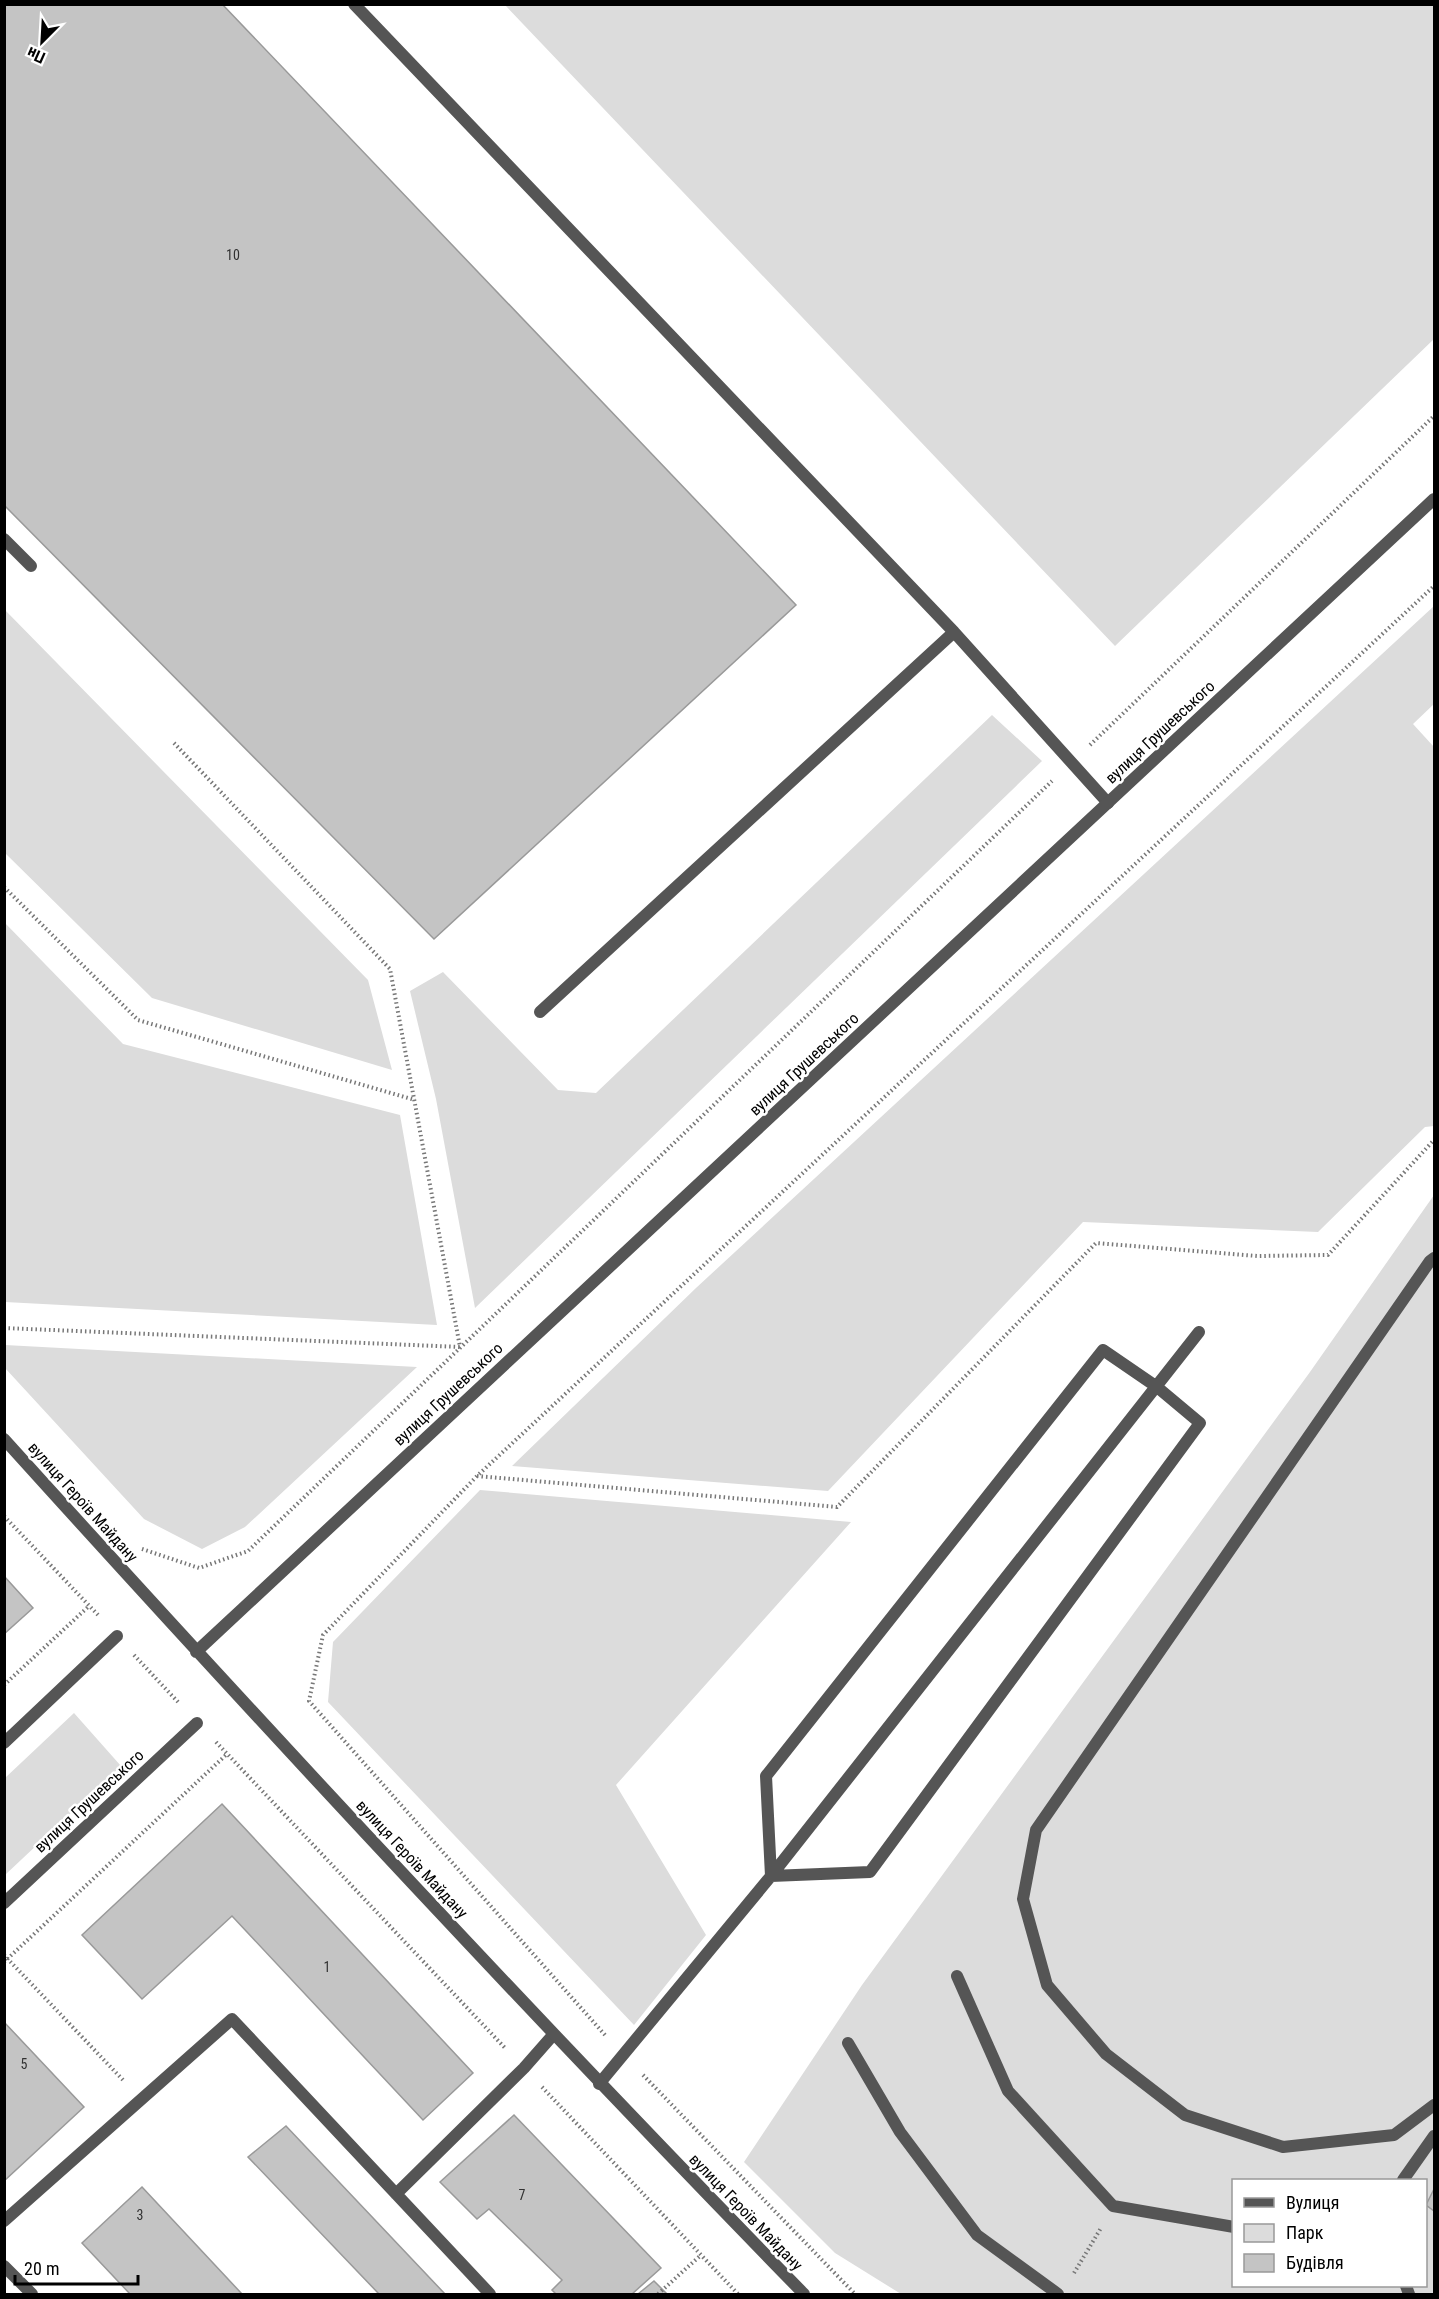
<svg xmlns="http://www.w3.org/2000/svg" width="1439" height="2299" font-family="'Roboto Condensed',sans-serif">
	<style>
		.green { fill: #dcdcdc; fill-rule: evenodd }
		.building { fill: #c4c4c4; stroke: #999; stroke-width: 1.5 }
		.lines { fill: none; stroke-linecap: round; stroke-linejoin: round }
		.path { stroke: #777; stroke-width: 4; stroke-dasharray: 1.5 3; stroke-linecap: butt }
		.lane { stroke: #555; stroke-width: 12 }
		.street { stroke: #555; stroke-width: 12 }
		.labels { text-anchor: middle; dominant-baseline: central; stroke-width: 5; stroke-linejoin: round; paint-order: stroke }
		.number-label { font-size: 14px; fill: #313131 }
		.street-label { font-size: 16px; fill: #000; stroke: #fff }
	</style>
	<rect width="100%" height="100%" fill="#fff"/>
	<!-- green -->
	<path class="green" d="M 505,5 L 1434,5 L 1434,339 L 1115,646 Z
		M 1434,606 L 1434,704 L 1413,724 L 1434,747 L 1434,1126 L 1425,1127 L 1318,1232 L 1083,1222 L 828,1491 L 512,1466 L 696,1288 Z
		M 5,610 L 368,980 L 392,1070 L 152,998 L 5,853 Z
		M 992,715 L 1042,761 L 475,1308 L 436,1099 L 410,991 L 443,972 L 558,1090 L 596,1093 Z
		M 5,923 L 123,1044 L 400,1115 L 437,1325 L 5,1302 Z
		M 1434,1195 L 1434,2294 L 901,2294 L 835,2253 L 744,2162 L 862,1985 L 1310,1372 ZM 1234,2180 L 1426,2180 L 1426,2286 L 1234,2286 Z
		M 5,1345 L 417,1367 L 245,1527 L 202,1549 L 144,1519 L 5,1368 Z
		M 480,1490 L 851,1522 L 616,1785 L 706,1935 L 634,2025 L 328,1702 L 333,1642 Z
		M 74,1713 L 121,1766 L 5,1875 L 5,1778 Z"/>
	<!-- building -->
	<path class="building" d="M 4,4 L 222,4 L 796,605 L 434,939 L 4,505 Z
		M 4,1576 L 33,1608 L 4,1634 Z
		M 222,1804 L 473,2073 L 423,2120 L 232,1916 L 142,1999 L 82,1935 Z
		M 4,2022 L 84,2107 L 4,2181 Z
		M 514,2115 L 661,2268 L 632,2294 L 556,2294 L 552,2290 L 562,2280 L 489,2209 L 477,2219 L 440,2182 Z
		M 286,2126 L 445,2294 L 379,2294 L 248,2157 Z
		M 142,2187 L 242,2294 L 130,2294 L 82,2243 Z
		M 1434,2189 L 1434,2211 L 1426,2205 Z
		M 654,2281 L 667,2294 L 638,2294 Z"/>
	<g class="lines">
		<!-- path -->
		<path class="path" d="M 1090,745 L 1434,416
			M 4,887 L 138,1020 L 415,1100
			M 4,1328 L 460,1347 L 390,969 L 174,743
			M 477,1476 L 837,1507 L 1096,1243 L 1257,1256 L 1328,1255 L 1434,1140
			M 4,1516 L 99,1616
			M 142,1549 L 199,1568 L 248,1551 L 1052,781
			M 134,1655 L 178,1702
			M 4,1685 L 89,1606
			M 216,1742 L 506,2049
			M 4,1955 L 124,2081
			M 4,1962 L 227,1754
			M 605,2035 L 309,1701 L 323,1635 L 477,1476 L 1434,586
			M 643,2075 L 855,2294
			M 542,2087 L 738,2294
			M 1074,2273 L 1101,2228
			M 658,2294 L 701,2255"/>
		<!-- lane -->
		<path class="lane" d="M 354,4 L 954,632 L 1108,803
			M 4,539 L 31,566
			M 540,1012 L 954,632
			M 1434,1258 L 1430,1261 L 1036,1830 L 1023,1899 L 1047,1985 L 1106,2054 L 1185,2115 L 1283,2147 L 1394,2135 L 1434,2105
			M 1103,1350 L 1157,1387 L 1200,1423 L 870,1872 L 771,1876 L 766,1776 Z
			M 957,1976 L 1008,2091 L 1113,2206 L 1234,2227
			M 848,2043 L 900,2132 L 977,2235 L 1058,2294
			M 599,2084 L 771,1876 L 1199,1332
			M 1403,2180 L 1434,2136
			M 396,2194 L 524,2068 L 553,2035
			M 4,2221 L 232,2019 L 490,2294
			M 4,2266 L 32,2294
			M 1406,2286 L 1409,2294"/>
		<!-- street -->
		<path class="street" d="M 4,1439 C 266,1729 532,2015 804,2294
			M 196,1652 L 1434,499
			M 4,1743 L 117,1636
			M 4,1903 L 197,1723"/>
	</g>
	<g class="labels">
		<!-- number labels -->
		<g class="number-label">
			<text x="233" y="255">10</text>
			<text x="327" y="1967">1</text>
			<text x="24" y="2064">5</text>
			<text x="522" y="2195">7</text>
			<text x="140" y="2215">3</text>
		</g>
		<!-- street labels -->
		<g class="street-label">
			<text transform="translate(1160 732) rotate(-43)">вулиця Грушевського</text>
			<text transform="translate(804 1064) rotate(-43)">вулиця Грушевського</text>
			<text transform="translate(448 1394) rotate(-43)">вулиця Грушевського</text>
			<text transform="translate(83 1502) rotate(48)">вулиця Героїв Майдану</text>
			<text transform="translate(89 1801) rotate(-43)">вулиця Грушевського</text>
			<text transform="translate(412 1859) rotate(47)">вулиця Героїв Майдану</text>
			<text transform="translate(746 2212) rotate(46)">вулиця Героїв Майдану</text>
		</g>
	</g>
	<!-- border -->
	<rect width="1439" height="2299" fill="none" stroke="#000000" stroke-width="12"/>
	<!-- legend -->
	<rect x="1232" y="2179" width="195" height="108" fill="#ffffff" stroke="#999999" stroke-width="1.5"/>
	<rect x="1244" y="2198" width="30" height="9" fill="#555555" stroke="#999999" stroke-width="1.5"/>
	<text x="1286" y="2209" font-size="18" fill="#000000">Вулиця</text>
	<rect x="1244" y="2224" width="30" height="18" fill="#dcdcdc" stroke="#999999" stroke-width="1.5"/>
	<text x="1286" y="2239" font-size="18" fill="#000000">Парк</text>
	<rect x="1244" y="2254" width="30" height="18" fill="#c4c4c4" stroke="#999999" stroke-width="1.5"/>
	<text x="1286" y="2269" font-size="18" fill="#000000">Будівля</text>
	<!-- north arrow -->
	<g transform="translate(42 42) rotate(204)" stroke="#ffffff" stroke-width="4.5" paint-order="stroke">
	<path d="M0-4.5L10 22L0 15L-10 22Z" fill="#000000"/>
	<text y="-9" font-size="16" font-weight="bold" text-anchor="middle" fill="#000000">Пн</text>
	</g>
	<!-- scale -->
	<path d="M15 2275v9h123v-9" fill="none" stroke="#000000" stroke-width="3"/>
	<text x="24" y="2275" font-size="18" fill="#000000" stroke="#ffffff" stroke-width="4.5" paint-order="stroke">20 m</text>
</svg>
